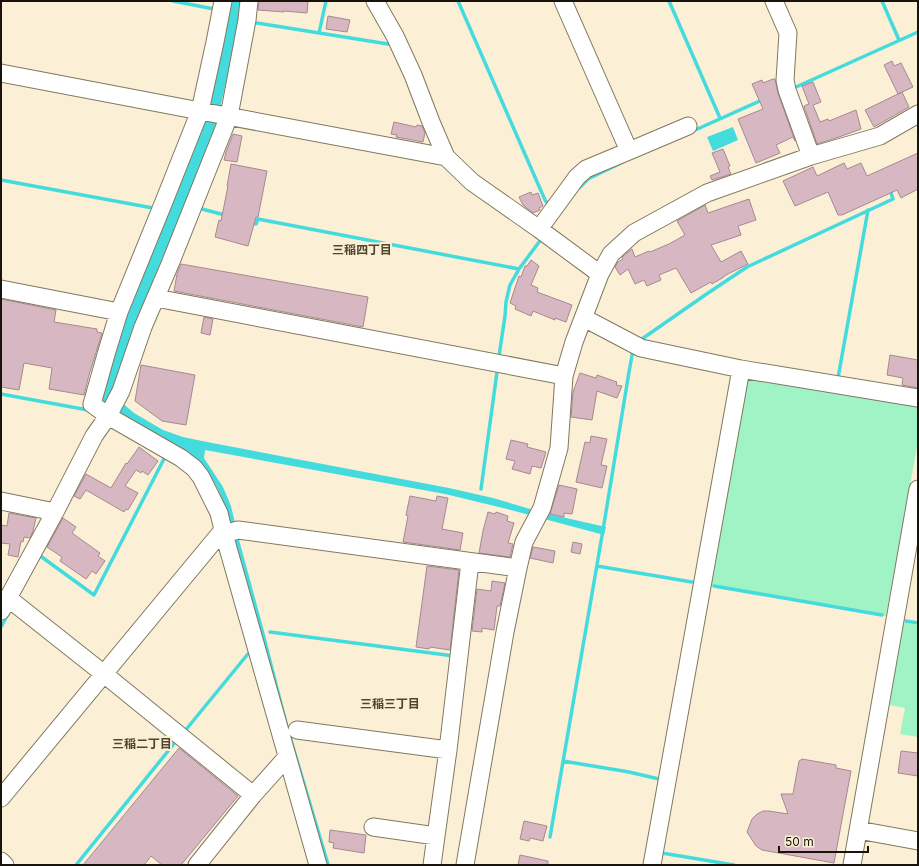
<svg xmlns="http://www.w3.org/2000/svg" width="919" height="866" font-family="Inter,'Noto Sans JP',sans-serif">
	<style>
		.green { fill: #9ff3c5 }
		.water { fill: #44dbde }
		.lines { fill: none; stroke-linecap: round; stroke-linejoin: round }
		.stream { stroke: #44dbde; stroke-width: 3.5 }
		.building { fill: #d7b8c2; stroke: #a68892 }
		.minor-casing { stroke: #81785f; stroke-width: 19 }
		.minor { stroke: #fff; stroke-width: 17 }
		.labels { text-anchor: middle; dominant-baseline: central; stroke-width: 4; stroke-linejoin: round; paint-order: stroke }
		.neighbourhood-label { font-size: 12px; font-weight: bold; fill: #504630; stroke: #fbf0d5 }
	</style>
	<rect width="100%" height="100%" fill="#fbf0d5"/>
	<!-- green -->
	<path class="green" d="M 747,378 L 918,406 L 918,442 L 886,616 L 709,586 Z
		M 902,622 L 918,625 L 918,737 L 900,734 L 905,708 L 889,705 Z"/>
	<!-- water -->
	<path class="water" d="M 228,1 L 242,1 L 240,22 L 220,108 L 219,120 L 178,223 L 155,275 L 116,390 L 120,401 L 134,413 L 163,430 L 183,437 L 207,442 L 449,488 L 493,498 L 544,513 L 606,527 L 604,535 L 507,509 L 445,494 L 205,450 L 204,458 L 223,487 L 231,506 L 238,536 L 264,631 L 288,724 L 330,865 L 327,865 L 261,640 L 225,507 C 219,490 211,472 197,460 C 193,456 188,454 184,451 L 96,403 Z
		M 733,127 L 738,140 L 713,151 L 707,137 Z"/>
	<g class="lines">
		<!-- stream -->
		<path class="stream" d="M 173,1 L 214,9
			M 458,1 L 545,200 L 548,204
			M 669,1 L 720,118
			M 882,1 L 899,40
			M 257,23 L 388,44
			M 319,33 L 326,1
			M 796,87 L 918,32
			M 693,131 L 764,99
			M 1,180 L 153,208
			M 579,188 L 588,179 L 623,162
			M 198,208 L 225,215
			M 250,222 L 256,224 L 258,219 L 519,269
			M 639,341 L 708,293 L 747,267 L 893,199 L 890,190
			M 499,356 L 505,316 L 506,302 L 510,285 L 519,269 L 542,238
			M 838,378 L 868,210
			M 1,394 L 88,410
			M 481,489 L 497,372
			M 38,558 L 39,555 L 94,595 L 166,455
			M 597,566 L 692,582
			M 714,586 L 882,615
			M 906,621 L 918,623
			M 1,627 L 8,614
			M 270,632 L 454,656
			M 184,732 L 252,649
			M 563,761 L 629,772 L 659,779
			M 550,837 L 603,530 L 629,372 L 633,350
			M 662,853 L 734,865
			M 76,865 L 177,740"/>
	</g>
	<!-- building -->
	<path class="building" d="M 259,1 L 308,1 L 307,13 L 284,11 L 284,12 L 258,10 Z
		M 328,16 L 350,20 L 347,32 L 326,29 Z
		M 892,61 L 894,66 L 901,63 L 913,87 L 898,94 L 884,65 Z
		M 773,79 L 775,79 L 778,93 L 795,141 L 793,137 L 776,145 L 780,153 L 756,163 L 738,119 L 763,109 L 752,84 L 762,80 L 763,83 Z
		M 813,82 L 821,102 L 813,105 L 820,122 L 828,119 L 829,121 L 856,110 L 861,129 L 839,137 L 817,144 L 804,106 L 809,104 L 802,86 Z
		M 902,92 L 909,107 L 874,127 L 865,110 Z
		M 394,122 L 416,127 L 417,125 L 422,126 L 425,133 L 423,142 L 396,137 L 397,135 L 391,134 Z
		M 233,134 L 242,136 L 237,162 L 224,160 L 226,152 Z
		M 723,149 L 730,166 L 728,167 L 731,174 L 712,180 L 710,176 L 720,172 L 712,153 Z
		M 918,153 L 918,189 L 901,198 L 897,190 L 842,215 L 838,215 L 828,192 L 795,206 L 783,181 L 813,167 L 817,176 L 844,163 L 847,169 L 861,163 L 867,176 Z
		M 231,164 L 267,171 L 258,217 L 256,217 L 248,246 L 215,237 L 219,220 L 221,221 L 228,186 L 227,186 Z
		M 531,192 L 532,195 L 538,193 L 543,206 L 539,208 L 540,210 L 533,213 L 523,205 L 519,197 Z
		M 749,199 L 756,220 L 738,226 L 741,235 L 711,245 L 721,262 L 741,251 L 748,264 L 724,276 L 724,277 L 712,284 L 711,282 L 691,293 L 676,268 L 659,275 L 661,280 L 647,286 L 644,280 L 635,284 L 628,269 L 620,275 L 615,267 L 618,262 L 623,259 L 622,257 L 632,249 L 635,257 L 649,251 L 650,252 L 669,244 L 685,235 L 677,221 L 705,205 L 708,213 Z
		M 531,260 L 539,266 L 531,285 L 538,288 L 537,292 L 572,305 L 566,322 L 555,318 L 555,320 L 533,311 L 531,316 L 515,309 L 516,306 L 510,303 L 519,276 L 521,277 L 525,266 L 527,266 Z
		M 181,264 L 368,297 L 363,327 L 174,291 L 177,274 Z
		M 1,299 L 56,310 L 54,322 L 97,329 L 97,332 L 102,333 L 89,375 L 84,395 L 49,389 L 52,368 L 24,363 L 19,390 L 1,387 Z
		M 204,317 L 213,319 L 210,335 L 201,333 Z
		M 890,355 L 918,360 L 918,388 L 902,385 L 903,378 L 887,375 Z
		M 141,365 L 195,375 L 186,425 L 162,421 L 135,401 Z
		M 580,373 L 596,378 L 597,375 L 617,382 L 616,385 L 622,386 L 617,398 L 597,391 L 592,420 L 571,417 L 573,392 Z
		M 591,436 L 607,439 L 601,465 L 607,466 L 602,488 L 576,482 L 585,442 L 590,443 Z
		M 511,440 L 528,444 L 527,447 L 546,452 L 541,468 L 532,466 L 530,474 L 512,469 L 515,461 L 506,459 Z
		M 139,447 L 158,461 L 148,475 L 142,471 L 141,473 L 136,470 L 125,486 L 138,493 L 128,510 L 126,509 L 124,512 L 86,490 L 80,499 L 74,496 L 86,474 L 111,488 L 126,463 L 127,464 Z
		M 559,485 L 577,489 L 572,514 L 564,513 L 564,517 L 550,514 Z
		M 410,496 L 436,501 L 437,496 L 448,498 L 442,529 L 463,533 L 460,550 L 403,542 L 408,516 L 406,515 Z
		M 488,512 L 495,514 L 496,512 L 508,516 L 507,521 L 514,523 L 508,543 L 513,544 L 510,557 L 479,553 L 483,531 Z
		M 9,513 L 36,518 L 33,531 L 30,538 L 24,537 L 23,542 L 21,541 L 18,557 L 8,555 L 10,544 L 1,543 L 1,525 L 7,526 Z
		M 63,518 L 76,527 L 72,533 L 100,553 L 98,556 L 105,561 L 96,574 L 92,571 L 86,579 L 60,561 L 62,557 L 47,547 Z
		M 573,542 L 582,544 L 580,554 L 571,552 Z
		M 533,547 L 555,551 L 553,563 L 530,558 Z
		M 427,566 L 459,570 L 450,650 L 430,647 L 429,649 L 416,647 Z
		M 492,581 L 505,583 L 500,606 L 497,606 L 494,630 L 482,628 L 482,632 L 472,631 L 477,589 L 491,591 Z
		M 179,748 L 238,796 L 181,865 L 162,865 L 151,856 L 144,865 L 83,865 Z
		M 901,751 L 918,753 L 918,776 L 898,773 Z
		M 802,759 L 836,765 L 836,768 L 851,771 L 834,863 L 762,850 L 756,846 L 747,832 L 752,819 L 757,814 L 763,811 L 769,811 L 788,814 L 781,794 L 793,794 L 799,761 Z
		M 524,821 L 547,826 L 543,841 L 530,838 L 529,841 L 520,839 Z
		M 330,830 L 366,835 L 364,853 L 333,848 L 334,843 L 329,842 Z
		M 520,855 L 548,861 L 548,865 L 518,865 Z"/>
	<g class="lines">
		<defs>
			<path id="minor" d="M 375,1 L 395,36 L 413,75 L 431,122 L 446,157 L 472,182 L 539,229 L 600,274
				M 774,1 L 788,33 L 785,80 L 787,90 L 811,156
				M 1,73 L 200,111 L 446,157
				M 629,151 L 688,126
				M 539,229 L 577,177 L 586,169 L 629,151 L 563,1
				M 1,289 L 119,312 L 163,204 L 200,111 L 215,42 L 223,1
				M 156,298 L 564,376
				M 119,312 L 107,351 L 92,404 L 108,416 L 181,458 L 194,468 L 201,477 L 219,513 L 224,534 L 318,865
				M 584,318 L 641,348 L 741,369 L 918,398
				M 1,501 L 55,512
				M 224,534 L 238,530 L 518,568
				M 8,598 L 104,674 L 253,795
				M 1,611 L 55,512 L 94,436 L 108,416 L 121,391 L 143,327 L 170,264 L 229,116 L 247,20 L 249,1
				M 297,730 L 448,750
				M 1,798 L 223,530
				M 373,827 L 436,836
				M 858,830 L 918,841
				M 1,861 L 5,865
				M 197,865 L 253,795 L 287,757
				M 432,865 L 448,750 L 470,562
				M 465,865 L 505,632 L 518,568 L 524,542 L 542,508 L 559,448 L 564,376 L 574,342 L 600,274 L 611,254 L 634,233 L 707,193 L 811,156 L 880,136 L 918,114
				M 652,865 L 741,369
				M 852,865 L 918,489"/>
		</defs>
		<!-- minor casing -->
		<use href="#minor" class="minor-casing"/>
		<!-- minor -->
		<use href="#minor" class="minor"/>
	</g>
	<g class="labels">
		<!-- neighbourhood labels -->
		<g class="neighbourhood-label">
			<text x="362" y="249">三稲四丁目</text>
			<text x="390" y="703">三稲三丁目</text>
			<text x="142" y="743">三稲二丁目</text>
		</g>
	</g>
	<!-- border -->
	<rect width="919" height="866" fill="none" stroke="#18140b" stroke-width="4"/>
	<!-- scale -->
	<path d="M779 846v6h89v-6" fill="none" stroke="#18140b" stroke-width="2"/>
	<text x="785" y="846" font-size="12" fill="#18140b" stroke="#fbf0d5" stroke-width="3" paint-order="stroke">50 m</text>
</svg>
